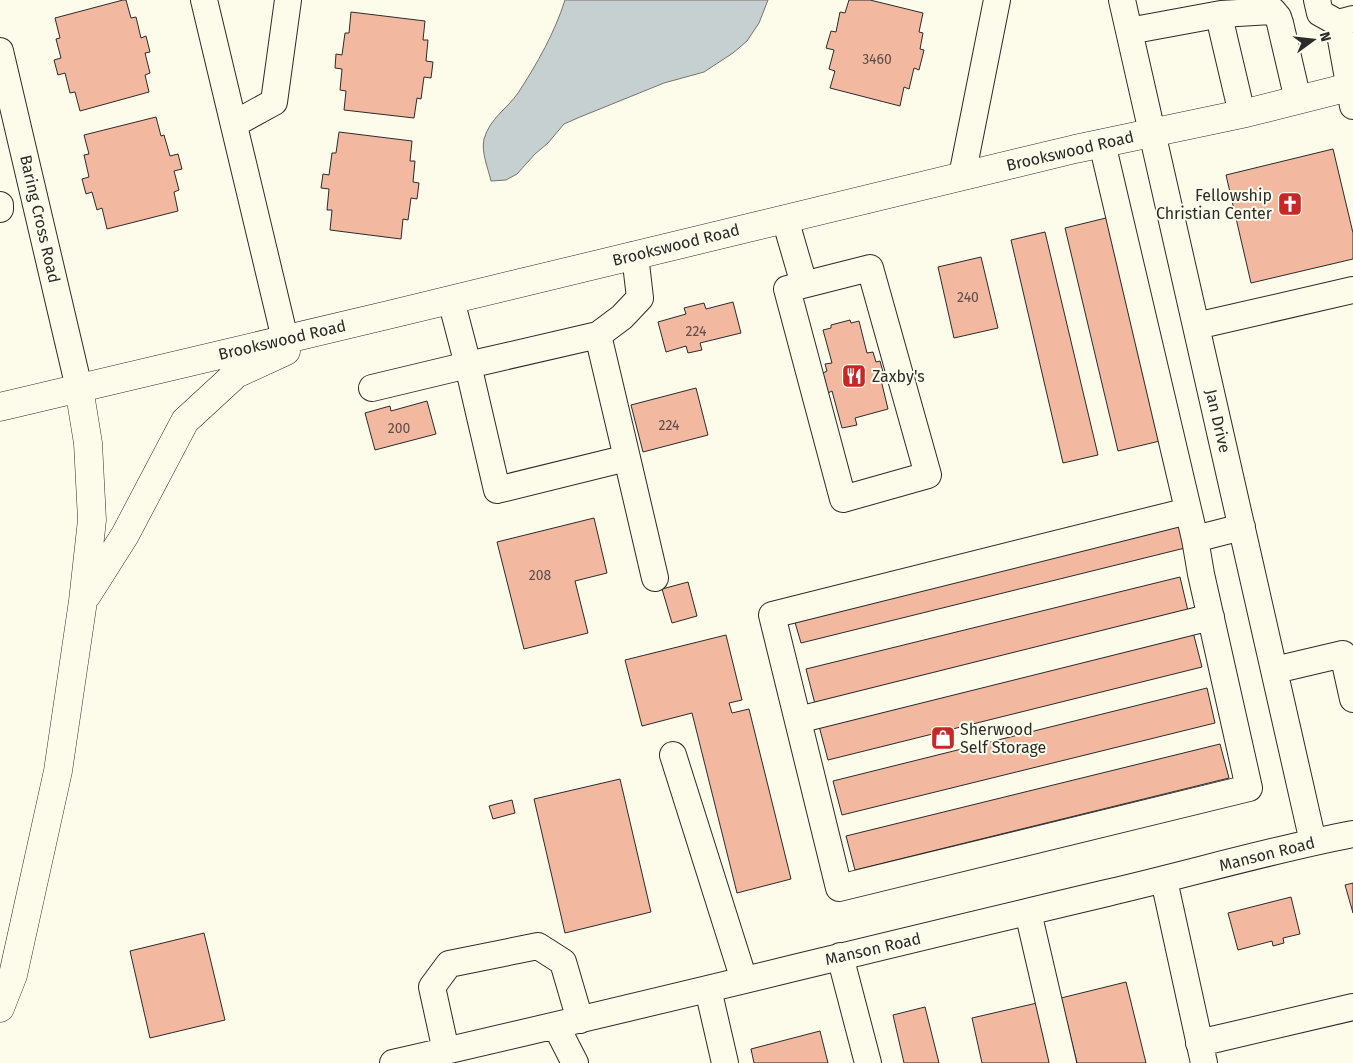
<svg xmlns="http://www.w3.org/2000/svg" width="1353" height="1063" font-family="'Fira Sans',sans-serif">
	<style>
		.water { fill: #c7d0d0; stroke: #74746e }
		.building { fill: #f2b8a0; stroke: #2b2b2b }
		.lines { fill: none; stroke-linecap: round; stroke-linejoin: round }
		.minor-casing { stroke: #2b2b2b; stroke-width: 28 }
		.major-casing { stroke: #2b2b2b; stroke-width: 29 }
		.minor { stroke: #fdfbea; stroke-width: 26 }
		.major { stroke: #fdfbea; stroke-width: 28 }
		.labels { text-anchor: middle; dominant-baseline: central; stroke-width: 4; stroke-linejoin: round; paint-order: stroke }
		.number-label { font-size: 14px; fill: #5d4e48 }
		.street-label { font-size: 16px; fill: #2b2b2b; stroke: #fdfbea }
		.poi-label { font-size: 16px; fill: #2b2b2b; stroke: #fdfbea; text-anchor: start }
	</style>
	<rect width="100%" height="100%" fill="#fdfbea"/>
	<!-- water -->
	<path class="water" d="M 565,0 L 768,0 L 759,23 L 747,41 L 733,53 L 704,72 L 664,83 L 580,117 L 564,124 L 548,143 L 535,154 L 517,174 L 506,180 L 491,181 C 488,168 481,152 484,139 C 490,118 507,109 518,93 C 537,64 555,32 565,0 Z"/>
	<!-- building -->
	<path class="building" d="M 123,0 L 126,0 L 131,18 L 136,17 L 141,38 L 146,36 L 150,52 L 145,53 L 150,73 L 145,75 L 149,92 L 80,111 L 75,92 L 70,93 L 65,73 L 58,75 L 54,60 L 61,58 L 56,39 L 60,38 L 55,18 Z
		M 849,0 L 870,0 L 923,13 L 919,32 L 923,33 L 920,49 L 924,50 L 919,70 L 914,68 L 909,89 L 904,87 L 900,106 L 830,88 L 835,71 L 829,69 L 834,50 L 826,48 L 831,31 L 836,32 L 840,12 L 845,13 Z
		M 351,12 L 425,21 L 423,40 L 428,40 L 426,61 L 433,62 L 431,78 L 424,77 L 421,99 L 417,98 L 414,118 L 344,110 L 346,91 L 340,90 L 342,69 L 335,68 L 336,54 L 342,55 L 345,33 L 349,33 Z
		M 156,117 L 161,136 L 164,135 L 170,156 L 178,154 L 182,169 L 174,171 L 179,190 L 174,192 L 178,211 L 107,229 L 102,208 L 97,210 L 92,192 L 86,194 L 82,179 L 89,177 L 84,155 L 89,154 L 84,135 Z
		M 339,132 L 412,141 L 410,161 L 415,161 L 413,182 L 419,183 L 417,199 L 411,198 L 408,220 L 403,219 L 401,239 L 330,230 L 332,210 L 327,210 L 329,189 L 321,188 L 323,174 L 329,175 L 332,153 L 336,153 Z
		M 1333,149 L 1353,233 L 1353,259 L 1251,283 L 1226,175 Z
		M 1110,217 L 1164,440 L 1118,451 L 1065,228 Z
		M 1045,232 L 1098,455 L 1063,463 L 1011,240 Z
		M 981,257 L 998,328 L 954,338 L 938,267 Z
		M 733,302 L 741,333 L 700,343 L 702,350 L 688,353 L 686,346 L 666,352 L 658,322 L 686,314 L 684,308 L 704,303 L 706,309 Z
		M 850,320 L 851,323 L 859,321 L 867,353 L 873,352 L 876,362 L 880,361 L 885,379 L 881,380 L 888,409 L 855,418 L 857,425 L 842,428 L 832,391 L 828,393 L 823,373 L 827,371 L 825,364 L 832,363 L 823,330 L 831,328 L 831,325 Z
		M 696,388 L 708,435 L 643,452 L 631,405 Z
		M 427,401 L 436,434 L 375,450 L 365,413 L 390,406 L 391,411 Z
		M 1177,515 L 1185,548 L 801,643 L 794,619 Z
		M 594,518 L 607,573 L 575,581 L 588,633 L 524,649 L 497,542 Z
		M 1180,577 L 1188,611 L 815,704 L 806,669 Z
		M 688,582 L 697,616 L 672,623 L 662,589 Z
		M 1193,632 L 1202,667 L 828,760 L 819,726 Z
		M 726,635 L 742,700 L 729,703 L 732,713 L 749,709 L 791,879 L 737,893 L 692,713 L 642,726 L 625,660 Z
		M 1207,688 L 1215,723 L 842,815 L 833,781 Z
		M 1220,744 L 1229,778 L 855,870 L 846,836 Z
		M 620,779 L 651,912 L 565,933 L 534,799 Z
		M 512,800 L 515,813 L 493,819 L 489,806 Z
		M 1353,883 L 1353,913 L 1345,885 Z
		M 1291,897 L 1300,934 L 1283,938 L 1284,943 L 1273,946 L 1272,941 L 1238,950 L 1228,913 Z
		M 204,933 L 225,1020 L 150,1038 L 130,951 Z
		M 1126,982 L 1146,1063 L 1077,1063 L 1061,998 Z
		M 1037,1003 L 1051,1063 L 982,1063 L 972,1018 Z
		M 925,1007 L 939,1063 L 904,1063 L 893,1015 Z
		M 820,1031 L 828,1063 L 754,1063 L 751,1049 Z"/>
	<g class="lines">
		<defs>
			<path id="minor" d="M 204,0 L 285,339
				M 1122,0 L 1313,842
				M 1317,0 L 1320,13 L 1338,23 L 1353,19
				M 1338,23 L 1353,106
				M 1129,31 L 1221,14
				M 0,51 L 79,388
				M 1242,114 L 1222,29 L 1221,14 L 1273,11 L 1278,17 L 1280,23 L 1298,100
				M 234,124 L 274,102 L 288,0
				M 1102,143 L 1195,539 L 1242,527
				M 962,176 L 997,0
				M 0,205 L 0,209
				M 785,219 L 804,284
				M 870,268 L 928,475 L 843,499 L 787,289 Z
				M 1196,326 L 1353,290
				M 598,335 L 622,317 L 640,298 L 635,255
				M 372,388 L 468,365 L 497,490 L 627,458 L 598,335 L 468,365 L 451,300
				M 627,458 L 655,578
				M 1188,511 L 772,615 L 839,888 L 1249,788 L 1201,574 L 1195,539
				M 1275,670 L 1343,654 L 1353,699
				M 798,720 L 1211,617
				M 673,755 L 744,980
				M 1164,880 L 1204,1063
				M 1028,912 L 1063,1063
				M 840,956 L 868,1063
				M 708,989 L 725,1063
				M 556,1026 L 575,1063
				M 1199,1043 L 1353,1007
				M 446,1051 L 432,987 L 449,964 L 538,946 L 563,962 L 580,1020
				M 393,1063 C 631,1009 869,949 1107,893 C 1189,874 1270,850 1353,834"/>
			<path id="major" d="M 0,407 L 388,315 L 1075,149 L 1246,113 L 1353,86
				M 87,595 L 125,535 L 185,421 L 236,374 L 286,351
				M 0,1008 L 13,975 L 58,771 L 83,601 L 92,520 L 88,443 L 79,388"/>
		</defs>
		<!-- minor casing -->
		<use href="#minor" class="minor-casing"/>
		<!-- major casing -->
		<use href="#major" class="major-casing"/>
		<!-- minor -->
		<use href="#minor" class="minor"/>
		<!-- major -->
		<use href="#major" class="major"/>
	</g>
	<!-- icons -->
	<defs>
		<symbol id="church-square" viewBox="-11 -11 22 22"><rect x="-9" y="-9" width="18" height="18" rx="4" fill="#c62828" stroke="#fdfbea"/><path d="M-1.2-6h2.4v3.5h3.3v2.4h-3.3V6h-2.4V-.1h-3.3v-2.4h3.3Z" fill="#fff"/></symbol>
		<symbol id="restaurant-square" viewBox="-11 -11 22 22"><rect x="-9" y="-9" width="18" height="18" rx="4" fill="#c62828" stroke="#fdfbea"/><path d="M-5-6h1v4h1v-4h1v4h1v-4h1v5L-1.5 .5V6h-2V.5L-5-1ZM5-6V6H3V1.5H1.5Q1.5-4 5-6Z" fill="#fff"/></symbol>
		<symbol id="shop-square" viewBox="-11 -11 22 22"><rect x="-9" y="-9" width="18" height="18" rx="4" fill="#c62828" stroke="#fdfbea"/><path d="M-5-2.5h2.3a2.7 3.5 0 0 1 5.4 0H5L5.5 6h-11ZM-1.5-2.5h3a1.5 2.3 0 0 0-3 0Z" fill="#fff"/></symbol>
	</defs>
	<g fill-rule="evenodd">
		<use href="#church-square" x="1276" y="190" width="28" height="28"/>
		<use href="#restaurant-square" x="840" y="362" width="28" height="28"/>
		<use href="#shop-square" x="929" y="724" width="28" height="28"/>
	</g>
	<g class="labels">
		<!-- number labels -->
		<g class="number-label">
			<text x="877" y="59">3460</text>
			<text x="968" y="297">240</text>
			<text x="696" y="331">224</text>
			<text x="669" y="425">224</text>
			<text x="399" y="428">200</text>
			<text x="540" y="575">208</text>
		</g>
		<!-- street labels -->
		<g class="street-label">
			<text transform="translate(1070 151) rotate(-13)">Brookswood Road</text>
			<text transform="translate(40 219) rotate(77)">Baring Cross Road</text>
			<text transform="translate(676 245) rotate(-14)">Brookswood Road</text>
			<text transform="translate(282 340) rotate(-13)">Brookswood Road</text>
			<text transform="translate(1218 421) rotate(77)">Jan Drive</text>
			<text transform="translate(1267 854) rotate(-14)">Manson Road</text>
			<text transform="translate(873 949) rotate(-13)">Manson Road</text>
		</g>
		<!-- poi labels -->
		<g class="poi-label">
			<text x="1272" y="195" text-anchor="end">Fellowship<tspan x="1272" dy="18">Christian Center</tspan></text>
			<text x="872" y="376">Zaxby's</text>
			<text x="960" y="729">Sherwood<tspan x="960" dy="18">Self Storage</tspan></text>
		</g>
	</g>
	<!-- north arrow -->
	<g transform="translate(1313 40) rotate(75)" stroke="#fdfbea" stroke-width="4" paint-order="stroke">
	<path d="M0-4L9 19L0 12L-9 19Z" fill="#2b2b2b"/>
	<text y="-8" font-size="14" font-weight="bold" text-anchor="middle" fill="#2b2b2b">N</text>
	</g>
</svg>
